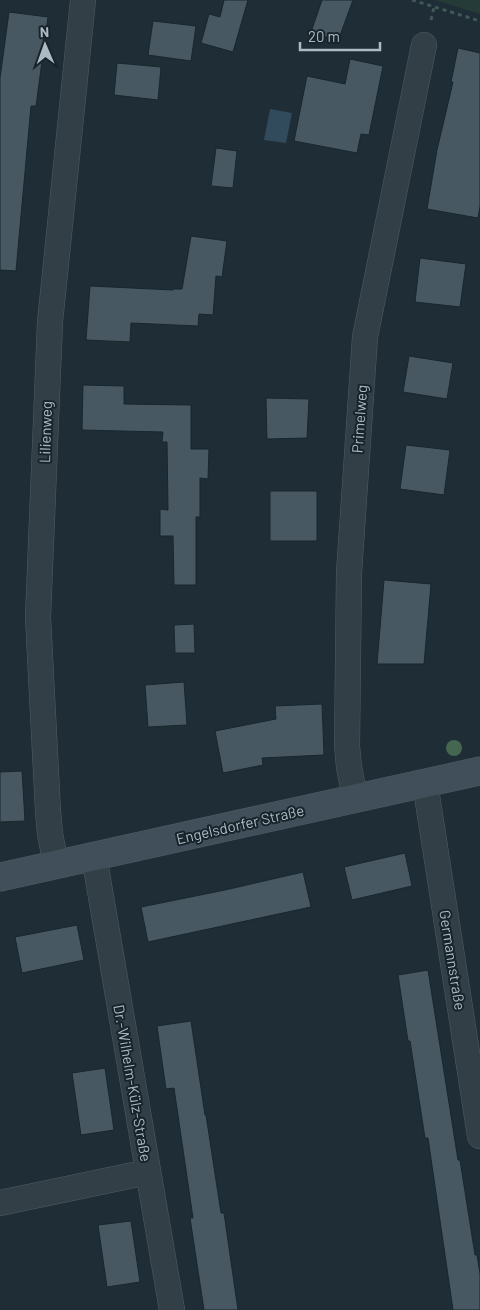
<svg xmlns="http://www.w3.org/2000/svg" width="480" height="1310" font-family="Barlow,sans-serif">
	<style>
		.green { fill: #243b38 }
		.water { fill: #314b5c }
		.building { fill: #475862; stroke: #1a262d }
		.lines { fill: none; stroke-linecap: round; stroke-linejoin: round }
		.street-casing { stroke: #505d65; stroke-width: 26 }
		.secondary-casing { stroke: #505d65; stroke-width: 29 }
		.path { stroke: #425857; stroke-width: 3; stroke-dasharray: 4 4; stroke-linecap: butt }
		.street { stroke: #333f47; stroke-width: 25 }
		.secondary { stroke: #404f5a; stroke-width: 28 }
		.tree { fill: #456650 }
		.labels { text-anchor: middle; dominant-baseline: central; stroke-width: 4; stroke-linejoin: round; paint-order: stroke }
		.street-label { font-size: 15px; fill: #acbac4; stroke: #18242b }
	</style>
	<rect width="100%" height="100%" fill="#1f2d36"/>
	<!-- green -->
	<path class="green" d="M 435,0 L 480,0 L 480,14 Z"/>
	<!-- water -->
	<path class="water" d="M 270,109 L 292,113 L 286,143 L 264,140 Z"/>
	<!-- building -->
	<path class="building" d="M 224,0 L 248,0 L 233,52 L 201,43 L 209,14 L 220,17 Z
		M 322,0 L 353,0 L 338,41 L 311,32 Z
		M 9,12 L 48,17 L 36,106 L 31,106 L 16,271 L 0,270 L 0,78 Z
		M 153,21 L 196,26 L 191,61 L 148,55 Z
		M 458,48 L 480,53 L 480,206 L 478,218 L 427,209 L 437,150 L 453,82 L 451,82 Z
		M 350,59 L 383,66 L 369,135 L 361,134 L 357,153 L 294,141 L 307,76 L 345,84 Z
		M 117,63 L 161,67 L 158,100 L 114,95 Z
		M 216,148 L 237,151 L 233,188 L 211,186 Z
		M 191,236 L 227,241 L 222,277 L 216,276 L 213,315 L 199,314 L 198,326 L 131,323 L 130,342 L 86,340 L 90,286 L 173,290 L 173,289 L 182,289 Z
		M 420,258 L 466,264 L 460,307 L 415,302 Z
		M 409,356 L 453,363 L 447,399 L 403,392 Z
		M 83,385 L 124,386 L 124,404 L 191,405 L 191,449 L 209,449 L 208,479 L 200,478 L 200,517 L 196,517 L 196,585 L 174,585 L 173,536 L 160,536 L 160,509 L 168,510 L 167,442 L 162,442 L 163,432 L 82,430 Z
		M 266,398 L 309,399 L 307,438 L 267,439 Z
		M 406,445 L 450,450 L 444,495 L 400,489 Z
		M 270,491 L 317,491 L 317,541 L 270,541 Z
		M 384,580 L 431,584 L 424,664 L 377,664 Z
		M 194,624 L 195,653 L 175,653 L 174,625 Z
		M 184,682 L 187,725 L 148,727 L 145,685 Z
		M 322,704 L 324,755 L 262,758 L 263,765 L 223,773 L 215,731 L 276,719 L 275,706 Z
		M 22,771 L 25,821 L 0,822 L 0,772 Z
		M 405,853 L 412,886 L 352,900 L 344,867 Z
		M 303,872 L 311,907 L 148,942 L 141,907 L 225,890 Z
		M 77,925 L 84,960 L 22,973 L 15,937 Z
		M 428,970 L 458,1160 L 460,1160 L 475,1255 L 477,1255 L 480,1274 L 480,1310 L 453,1310 L 428,1138 L 425,1138 L 410,1041 L 408,1041 L 398,975 Z
		M 191,1021 L 205,1115 L 206,1115 L 221,1213 L 224,1213 L 238,1310 L 204,1310 L 190,1218 L 193,1218 L 174,1088 L 166,1089 L 157,1026 Z
		M 105,1068 L 114,1130 L 81,1135 L 72,1073 Z
		M 131,1221 L 140,1282 L 107,1287 L 98,1225 Z"/>
	<g class="lines">
		<defs>
			<path id="street" d="M 425,783 L 480,1136
				M 355,798 L 349,767 L 347,746 L 349,573 L 365,337 L 424,45
				M 94,856 L 172,1310
				M 56,864 L 50,834 L 48,811 L 38,617 L 50,322 L 83,0
				M 0,1203 L 148,1172"/>
			<path id="secondary" d="M 0,877 L 480,771"/>
		</defs>
		<!-- street casing -->
		<use href="#street" class="street-casing"/>
		<!-- secondary casing -->
		<use href="#secondary" class="secondary-casing"/>
		<!-- path -->
		<path class="path" d="M 412,0 L 480,21
			M 431,20 L 434,7"/>
		<!-- street -->
		<use href="#street" class="street"/>
		<!-- secondary -->
		<use href="#secondary" class="secondary"/>
	</g>
	<!-- trees -->
	<circle class="tree" cx="454" cy="748" r="8"/>
	<g class="labels">
		<!-- street labels -->
		<g class="street-label">
			<text transform="translate(359 419) rotate(-86)">Primelweg</text>
			<text transform="translate(45 432) rotate(-88)">Lilienweg</text>
			<text transform="translate(240 824) rotate(-13)">Engelsdorfer Straße</text>
			<text transform="translate(453 960) rotate(81)">Germannstraße</text>
			<text transform="translate(133 1083) rotate(80)">Dr.-Wilhelm-Külz-Straße</text>
		</g>
	</g>
	<!-- north arrow -->
	<g transform="translate(45 45) rotate(358)" stroke="#18242b" stroke-width="4" paint-order="stroke">
	<path d="M0-4L9 19L0 12L-9 19Z" fill="#acbac4"/>
	<text y="-8" font-size="14" font-weight="bold" text-anchor="middle" fill="#acbac4">N</text>
	</g>
	<!-- scale -->
	<path d="M300 42v8h80v-8" fill="none" stroke="#acbac4" stroke-width="2.5"/>
	<text x="308" y="42" font-size="15" fill="#acbac4" stroke="#18242b" stroke-width="4" paint-order="stroke">20 m</text>
</svg>
